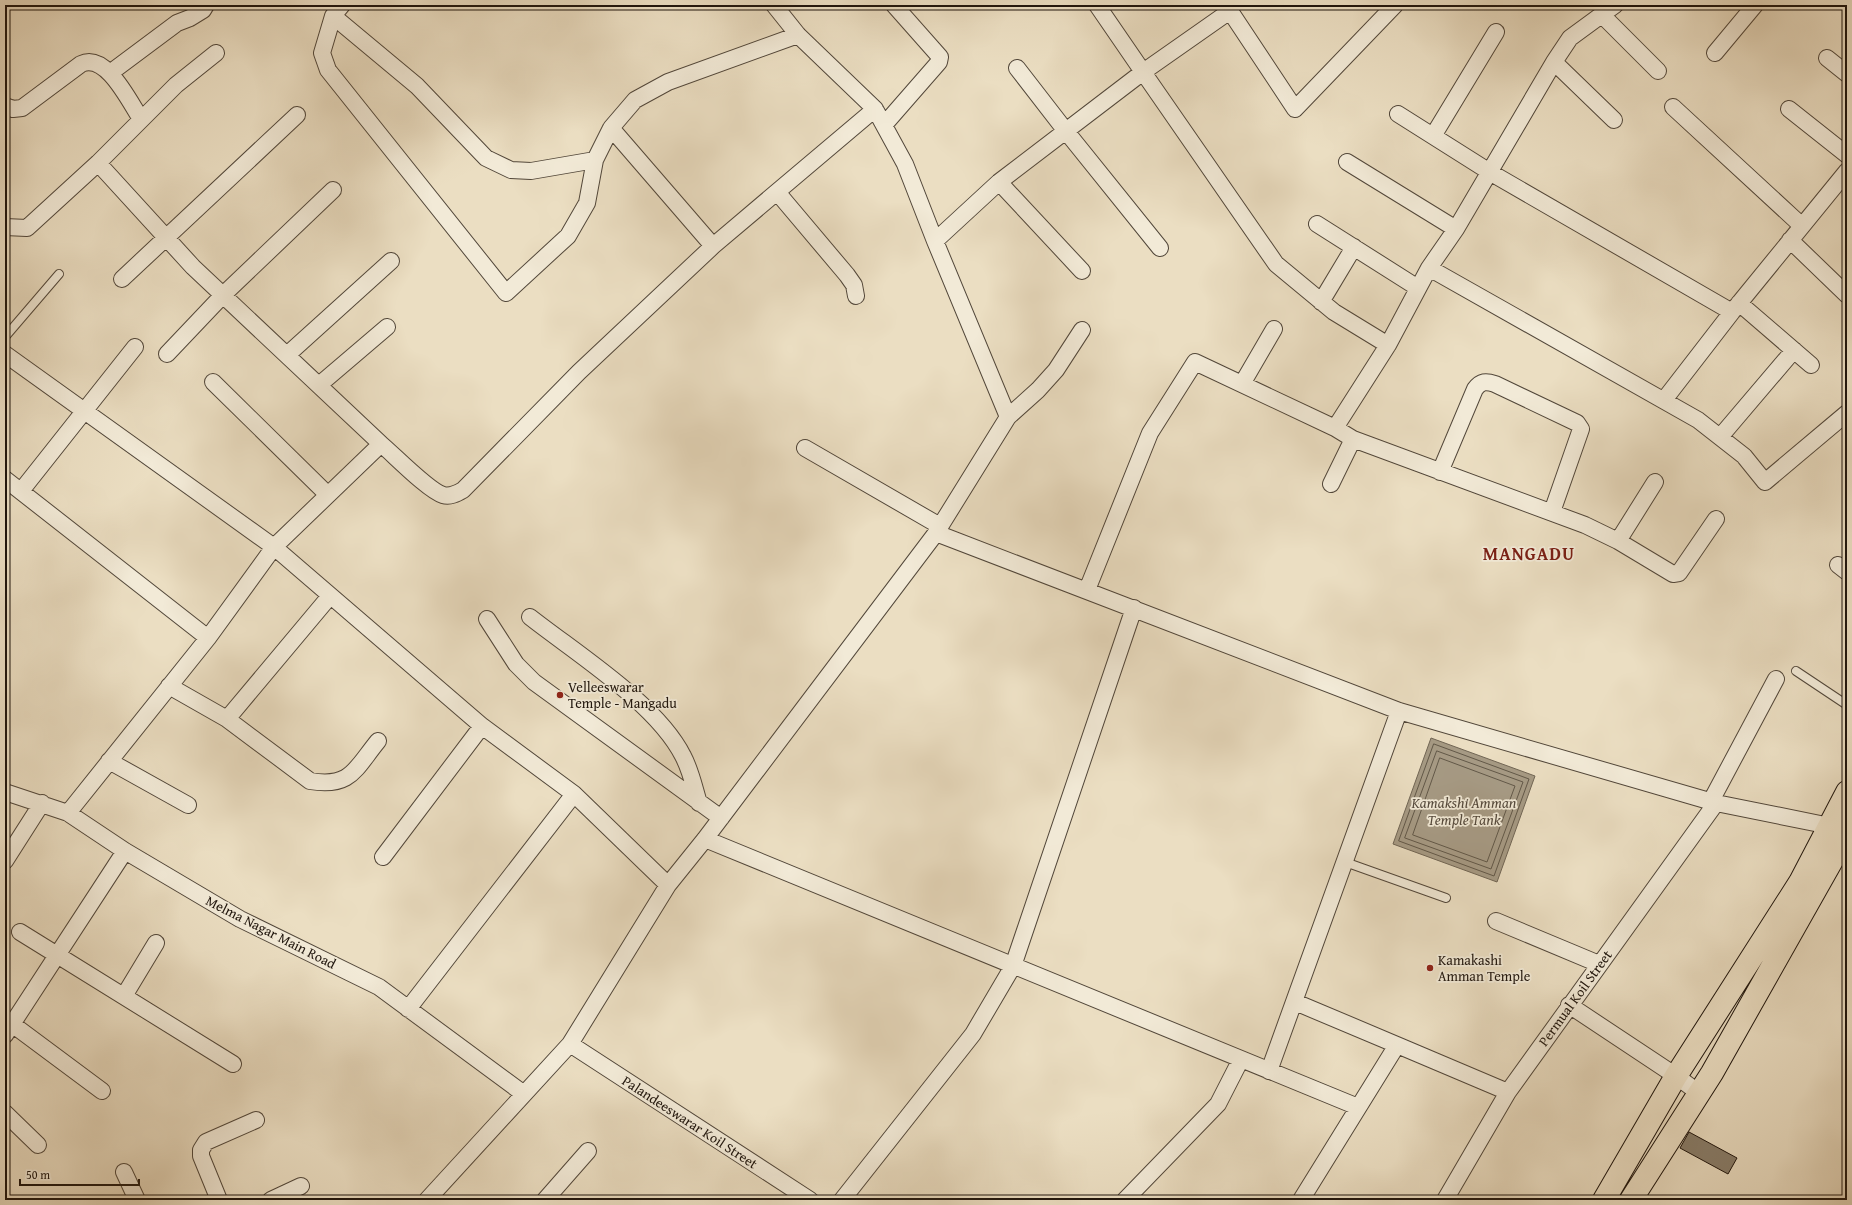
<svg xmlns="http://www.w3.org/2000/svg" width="1852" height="1205" font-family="'Gentium Book Plus',serif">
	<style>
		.water { fill: #a69a84; stroke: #706554 }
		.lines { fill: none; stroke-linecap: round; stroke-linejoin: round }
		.shore { stroke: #625848; stroke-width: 1 }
		.building { fill: #897e6b; stroke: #1f150d }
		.lane-casing { stroke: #52473a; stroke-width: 10 }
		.street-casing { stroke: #52473a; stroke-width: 18 }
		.primary-casing { stroke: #1f150d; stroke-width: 24 }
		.lane { stroke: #f2ead7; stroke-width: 8 }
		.street { stroke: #f2ead7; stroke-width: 16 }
		.primary { stroke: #ebdec2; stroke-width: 22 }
		.poi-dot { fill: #8f2418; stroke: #f2ead7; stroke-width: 1.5 }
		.labels { text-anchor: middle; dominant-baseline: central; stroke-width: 3.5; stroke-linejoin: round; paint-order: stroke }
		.poi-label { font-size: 14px; fill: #1f150d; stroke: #f2ead7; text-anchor: start }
		.street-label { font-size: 14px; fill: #1f150d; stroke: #f2ead7 }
		.water-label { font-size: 15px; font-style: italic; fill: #554a3d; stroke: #f2ead7 }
		.district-label { font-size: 18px; font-weight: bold; letter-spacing: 1px; fill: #7a1f14; stroke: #f2ead7 }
	</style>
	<rect width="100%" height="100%" fill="#ebdec2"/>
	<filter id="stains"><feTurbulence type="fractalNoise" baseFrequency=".005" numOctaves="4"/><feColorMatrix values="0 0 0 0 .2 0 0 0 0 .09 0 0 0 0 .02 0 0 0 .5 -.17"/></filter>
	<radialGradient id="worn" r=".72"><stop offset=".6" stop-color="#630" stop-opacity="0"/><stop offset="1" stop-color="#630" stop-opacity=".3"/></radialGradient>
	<!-- water -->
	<path class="water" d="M 1431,738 L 1535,776 L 1497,882 L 1393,844 Z"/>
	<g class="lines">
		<!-- shore -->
		<path class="shore" d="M 1434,744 L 1529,779 L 1494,876 L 1399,841 Z
			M 1437,751 L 1523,782 L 1491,869 L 1405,838 Z
			M 1440,758 L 1515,786 L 1487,862 L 1413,835 Z"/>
	</g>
	<!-- building -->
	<path class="building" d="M 1689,1132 L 1737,1158 L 1728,1174 L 1680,1148 Z"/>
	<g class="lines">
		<defs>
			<path id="lane" d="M 5,337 L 59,274
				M 1796,671 L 1847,705
				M 1345,862 L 1446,898"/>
			<path id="street" d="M 342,5 L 333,16 L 322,53 L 328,70 L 506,293 L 568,236 L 587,203 L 595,160 L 611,128
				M 774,5 L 798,35 L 875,109 L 905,164 L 935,241 L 1008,417 L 936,533 L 1399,711 L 1716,803 L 1830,826 L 1838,831
				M 1097,5 L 1143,72 L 1230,11
				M 1226,5 L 1295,109 L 1395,5
				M 1602,15 L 1658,71
				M 333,16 L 417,86 L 486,158 L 511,170 L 531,171 L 595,160
				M 1715,53 L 1755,5
				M 1827,58 L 1847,74
				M 1554,62 L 1614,120
				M 1017,68 L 1065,130 L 1160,248
				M 110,73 L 177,23 L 190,18 L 203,10 L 206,5
				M 5,106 L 13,109 L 22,108 L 81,64 C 106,52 129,101 141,119
				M 1673,107 L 1802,226
				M 1789,109 L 1847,155
				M 1398,114 L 1493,174 L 1732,312
				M 884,125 L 939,62 L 940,57 L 894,5
				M 1433,136 L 1496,32
				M 1347,162 L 1456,229
				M 999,182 L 1082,271
				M 777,192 L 847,275 L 854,285 L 856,296
				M 1317,224 L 1418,288
				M 5,227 L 27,228 L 98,163 L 176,85 L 216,53
				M 1790,240 L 1847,295
				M 935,241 L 999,182 L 1143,72 L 1276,264 L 1334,312 L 1388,345
				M 713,246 L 611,128 L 635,100 L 668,82 L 798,35
				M 1429,268 L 1698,420 L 1744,456 L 1765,482 L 1847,413
				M 122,279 L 297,115
				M 1321,302 L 1354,247
				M 1739,303 L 1811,365
				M 5,354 L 274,547 L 482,726 L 574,794 L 668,885
				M 167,354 L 223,295 L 333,190
				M 287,355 L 391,261
				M 213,382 L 328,495
				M 1242,384 L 1274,329
				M 319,385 L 387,327
				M 1664,400 L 1732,312 L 1847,171
				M 1008,417 L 1038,390 L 1056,370 L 1082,330
				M 1720,437 L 1794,350
				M 1353,439 L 1585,525 L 1618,541 L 1673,574 L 1679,573 L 1716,519
				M 381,444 C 394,455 429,491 443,495 C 450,497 456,494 463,490 L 579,372 L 713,246 L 875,109
				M 805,448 L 940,526
				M 1440,472 L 1475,389 C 1481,381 1486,381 1495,384 L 1577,423 L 1581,429 L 1552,512
				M 5,479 L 208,638
				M 1331,484 L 1353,439 L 1335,428 L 1388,345 L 1429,268 L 1456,229 L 1554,62 L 1570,38 L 1615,5
				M 21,491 L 135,347
				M 1618,541 L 1655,482
				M 1838,565 L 1847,572
				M 1087,590 L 1150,433 L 1195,362 L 1335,428
				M 530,617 C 577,654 657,704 683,756 C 691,771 694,787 699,803
				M 487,619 L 516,664 L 534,682 L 721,818
				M 169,686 L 227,719 L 310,781 C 351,788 355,769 378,741
				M 227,719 L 330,596
				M 109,761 L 188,805
				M 5,792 L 68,813 L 125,851 L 240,919 L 379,987 L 524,1094
				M 1711,801 L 1776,679
				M 68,813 L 208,638 L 274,547 L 381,444 L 193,267 L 98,163
				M 705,839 L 1358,1107
				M 383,857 L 482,726
				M 5,861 L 42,803
				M 1496,921 L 1599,964
				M 20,932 L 233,1064
				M 124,996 L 156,943
				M 1295,1002 L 1397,1045
				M 1569,1005 L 1676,1076 L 1699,1093
				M 408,1009 L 574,794
				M 12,1024 L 102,1091
				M 5,1035 L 125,851
				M 570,1044 L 810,1200
				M 1269,1071 L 1399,711
				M 5,1113 L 38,1145
				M 124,1172 L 137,1200
				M 219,1200 L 201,1156 L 201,1150 L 206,1142 L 256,1120
				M 271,1200 L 301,1186
				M 427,1200 L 570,1044 L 668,885 L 705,839 L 936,533
				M 545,1200 L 588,1151
				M 842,1200 L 973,1034 L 1013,966 L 1134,608
				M 1125,1200 L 1218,1104 L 1241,1059
				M 1301,1200 L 1397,1045 L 1508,1092
				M 1445,1200 L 1508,1092 L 1716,803"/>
			<path id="primary" d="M 1604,1200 L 1676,1076 L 1800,882 L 1847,792
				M 1631,1200 L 1712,1073 L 1847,834"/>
		</defs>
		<!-- lane casing -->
		<use href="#lane" class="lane-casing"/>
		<!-- street casing -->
		<use href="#street" class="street-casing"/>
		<!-- primary casing -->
		<use href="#primary" class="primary-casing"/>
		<!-- lane -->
		<use href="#lane" class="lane"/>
		<!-- street -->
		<use href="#street" class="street"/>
		<!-- primary -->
		<use href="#primary" class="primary"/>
	</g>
	<!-- markers -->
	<g class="poi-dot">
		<circle cx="560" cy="695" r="4"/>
		<circle cx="1430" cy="968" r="4"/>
	</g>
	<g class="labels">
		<!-- poi labels -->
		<g class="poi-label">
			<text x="568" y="687">Velleeswarar<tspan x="568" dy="16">Temple - Mangadu</tspan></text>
			<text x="1438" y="960">Kamakashi<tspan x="1438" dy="16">Amman Temple</tspan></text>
		</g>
		<!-- street labels -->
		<g class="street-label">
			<text transform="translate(271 932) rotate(27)">Melma Nagar Main Road</text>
			<text transform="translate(1575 998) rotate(-54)">Permual Koil Street</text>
			<text transform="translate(690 1122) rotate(33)">Palandeeswarar Koil Street</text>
		</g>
		<!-- water labels -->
		<g class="water-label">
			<text x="1464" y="802">Kamakshi Amman<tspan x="1464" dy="17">Temple Tank</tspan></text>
		</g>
		<!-- district labels -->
		<g class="district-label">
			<text x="1529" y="553">MANGADU</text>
		</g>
	</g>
	<!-- margin -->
	<rect width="1852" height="1205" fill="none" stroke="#ebdec2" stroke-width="20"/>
	<rect x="6" y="6" width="1840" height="1193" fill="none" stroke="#1f150d" stroke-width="2"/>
	<rect x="10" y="10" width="1832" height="1185" fill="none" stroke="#1f150d"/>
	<!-- scale -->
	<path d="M20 1179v6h119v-6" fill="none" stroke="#1f150d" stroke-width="2"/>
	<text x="26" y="1179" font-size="12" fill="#1f150d" stroke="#f2ead7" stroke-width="3" paint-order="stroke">50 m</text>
	<rect width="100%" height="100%" filter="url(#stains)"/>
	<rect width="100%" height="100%" fill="url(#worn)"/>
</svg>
